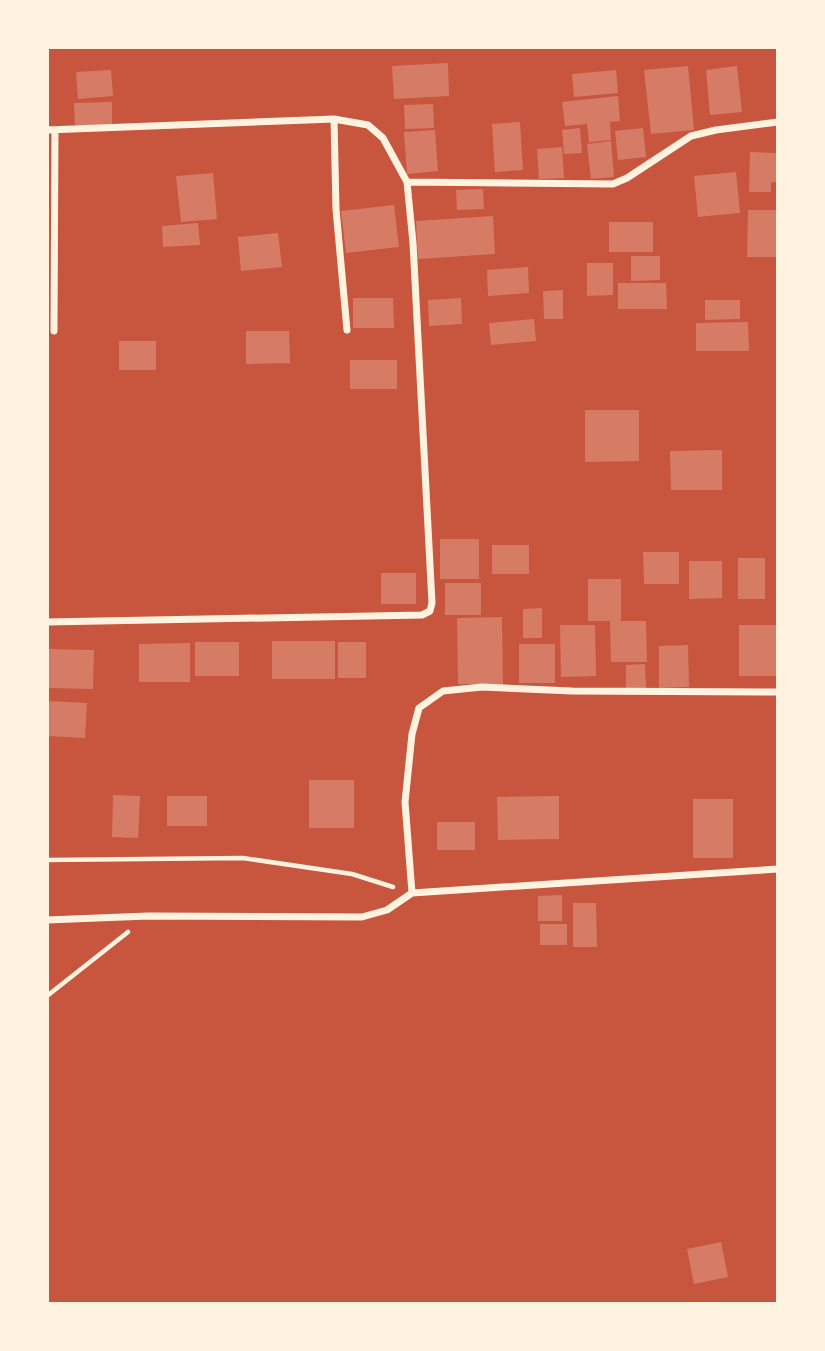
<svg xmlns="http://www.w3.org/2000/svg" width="825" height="1351" font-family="Mulish,sans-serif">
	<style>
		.building { fill: #d67c66 }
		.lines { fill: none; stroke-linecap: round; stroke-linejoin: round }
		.path { stroke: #fff3e0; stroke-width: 4.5 }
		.minor { stroke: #fff3e0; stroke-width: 7 }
	</style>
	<rect width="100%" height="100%" fill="#c8553d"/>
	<!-- building -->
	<path class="building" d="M 448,63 L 449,96 L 394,99 L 392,66 Z
		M 688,66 L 694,130 L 651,134 L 644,70 Z
		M 737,66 L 742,112 L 710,115 L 706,70 Z
		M 111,70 L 113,96 L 78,99 L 76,72 Z
		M 616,70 L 618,93 L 574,97 L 572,74 Z
		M 618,96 L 620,121 L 610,122 L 611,140 L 589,142 L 587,124 L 565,126 L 562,102 Z
		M 112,102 L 112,125 L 75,125 L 74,103 Z
		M 433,104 L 434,128 L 405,129 L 404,105 Z
		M 520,122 L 523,170 L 495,172 L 492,124 Z
		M 580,128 L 582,153 L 564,154 L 562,130 Z
		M 643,128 L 646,157 L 618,160 L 615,131 Z
		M 435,130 L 438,171 L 407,174 L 404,132 Z
		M 611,141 L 614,177 L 591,179 L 587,144 Z
		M 562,147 L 564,178 L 539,179 L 537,149 Z
		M 750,152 L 778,153 L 778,182 L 771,182 L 771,192 L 749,192 Z
		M 736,172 L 740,213 L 698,217 L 694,176 Z
		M 213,173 L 217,219 L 181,222 L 176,176 Z
		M 483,189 L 484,209 L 457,210 L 456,190 Z
		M 394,205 L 399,247 L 346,253 L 341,211 Z
		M 748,210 L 778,210 L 778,257 L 747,257 Z
		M 493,216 L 495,254 L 418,259 L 416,221 Z
		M 609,222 L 653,222 L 653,252 L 609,252 Z
		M 198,223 L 200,245 L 163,247 L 162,226 Z
		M 278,233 L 282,267 L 241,271 L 238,237 Z
		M 631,256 L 660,256 L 660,280 L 631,281 Z
		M 587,263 L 613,263 L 613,295 L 587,296 Z
		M 528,267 L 529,293 L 488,296 L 487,270 Z
		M 618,283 L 666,283 L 667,309 L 618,309 Z
		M 563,290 L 563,319 L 544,319 L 543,291 Z
		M 353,298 L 393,298 L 394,328 L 353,328 Z
		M 461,298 L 462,324 L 429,326 L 428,300 Z
		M 705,300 L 740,300 L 740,319 L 705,320 Z
		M 534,319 L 536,341 L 491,345 L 489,323 Z
		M 748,322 L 749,351 L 696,351 L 696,323 Z
		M 246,331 L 289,331 L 290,363 L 246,364 Z
		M 119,341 L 156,341 L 156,370 L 119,370 Z
		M 350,360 L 397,360 L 397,389 L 350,389 Z
		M 585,410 L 639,410 L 639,461 L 585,462 Z
		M 722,450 L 722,490 L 671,490 L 670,451 Z
		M 440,539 L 479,539 L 479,579 L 440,579 Z
		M 492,545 L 529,545 L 529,574 L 492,574 Z
		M 643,552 L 679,552 L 679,584 L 644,584 Z
		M 738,558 L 765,558 L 765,599 L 738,599 Z
		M 689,561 L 722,561 L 722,598 L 689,599 Z
		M 381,573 L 416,573 L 416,604 L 381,604 Z
		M 588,579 L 621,579 L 621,621 L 646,621 L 647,662 L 611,662 L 610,621 L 588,621 Z
		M 445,583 L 481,583 L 481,615 L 445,615 Z
		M 542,608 L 542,638 L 523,638 L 523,609 Z
		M 502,617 L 503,684 L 458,684 L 457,618 Z
		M 560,625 L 595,625 L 596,676 L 561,677 Z
		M 739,625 L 778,625 L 778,676 L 739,676 Z
		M 272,641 L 335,641 L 335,679 L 272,679 Z
		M 195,642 L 239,642 L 239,676 L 195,676 Z
		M 338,642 L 366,642 L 366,678 L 338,678 Z
		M 190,643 L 190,682 L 139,682 L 139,644 Z
		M 519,644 L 555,644 L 555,683 L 519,683 Z
		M 688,645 L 689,687 L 659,688 L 659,646 Z
		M 47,649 L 94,650 L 93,689 L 47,688 Z
		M 645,664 L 646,689 L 626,689 L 626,665 Z
		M 47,701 L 87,703 L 85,738 L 47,736 Z
		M 309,780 L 354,780 L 354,828 L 309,828 Z
		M 113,795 L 140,796 L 138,838 L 112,837 Z
		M 167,796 L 207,796 L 207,826 L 167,826 Z
		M 559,796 L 559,839 L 498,840 L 497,797 Z
		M 693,799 L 733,799 L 733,858 L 693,858 Z
		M 437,822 L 475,822 L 475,850 L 437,850 Z
		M 562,895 L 562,921 L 538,921 L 538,896 Z
		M 573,903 L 596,903 L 597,947 L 573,947 Z
		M 540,924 L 567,924 L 567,945 L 540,945 Z
		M 721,1242 L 728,1277 L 694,1284 L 687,1249 Z"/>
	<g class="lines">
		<!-- path -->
		<path class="path" d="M 47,860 L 243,858 L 352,874 L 393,887
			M 47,996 L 128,932"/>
		<!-- minor -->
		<path class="minor" d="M 334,119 L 336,209 L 347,330
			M 47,130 L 334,119 L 368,125 L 383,138 L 407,182 L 413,243 L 432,603 L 430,611 L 422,615 L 47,622
			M 407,182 L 613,184 L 627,178 L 691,136 L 716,130 L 778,122
			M 54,331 L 55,130
			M 412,893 L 405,802 L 412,734 L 419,708 L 443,691 L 482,687 L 572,691 L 778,692
			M 47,920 L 148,916 L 362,917 L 387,910 L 412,893 L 778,869"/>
	</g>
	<!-- border -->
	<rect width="825" height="1351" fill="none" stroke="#fff3e0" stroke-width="98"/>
</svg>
